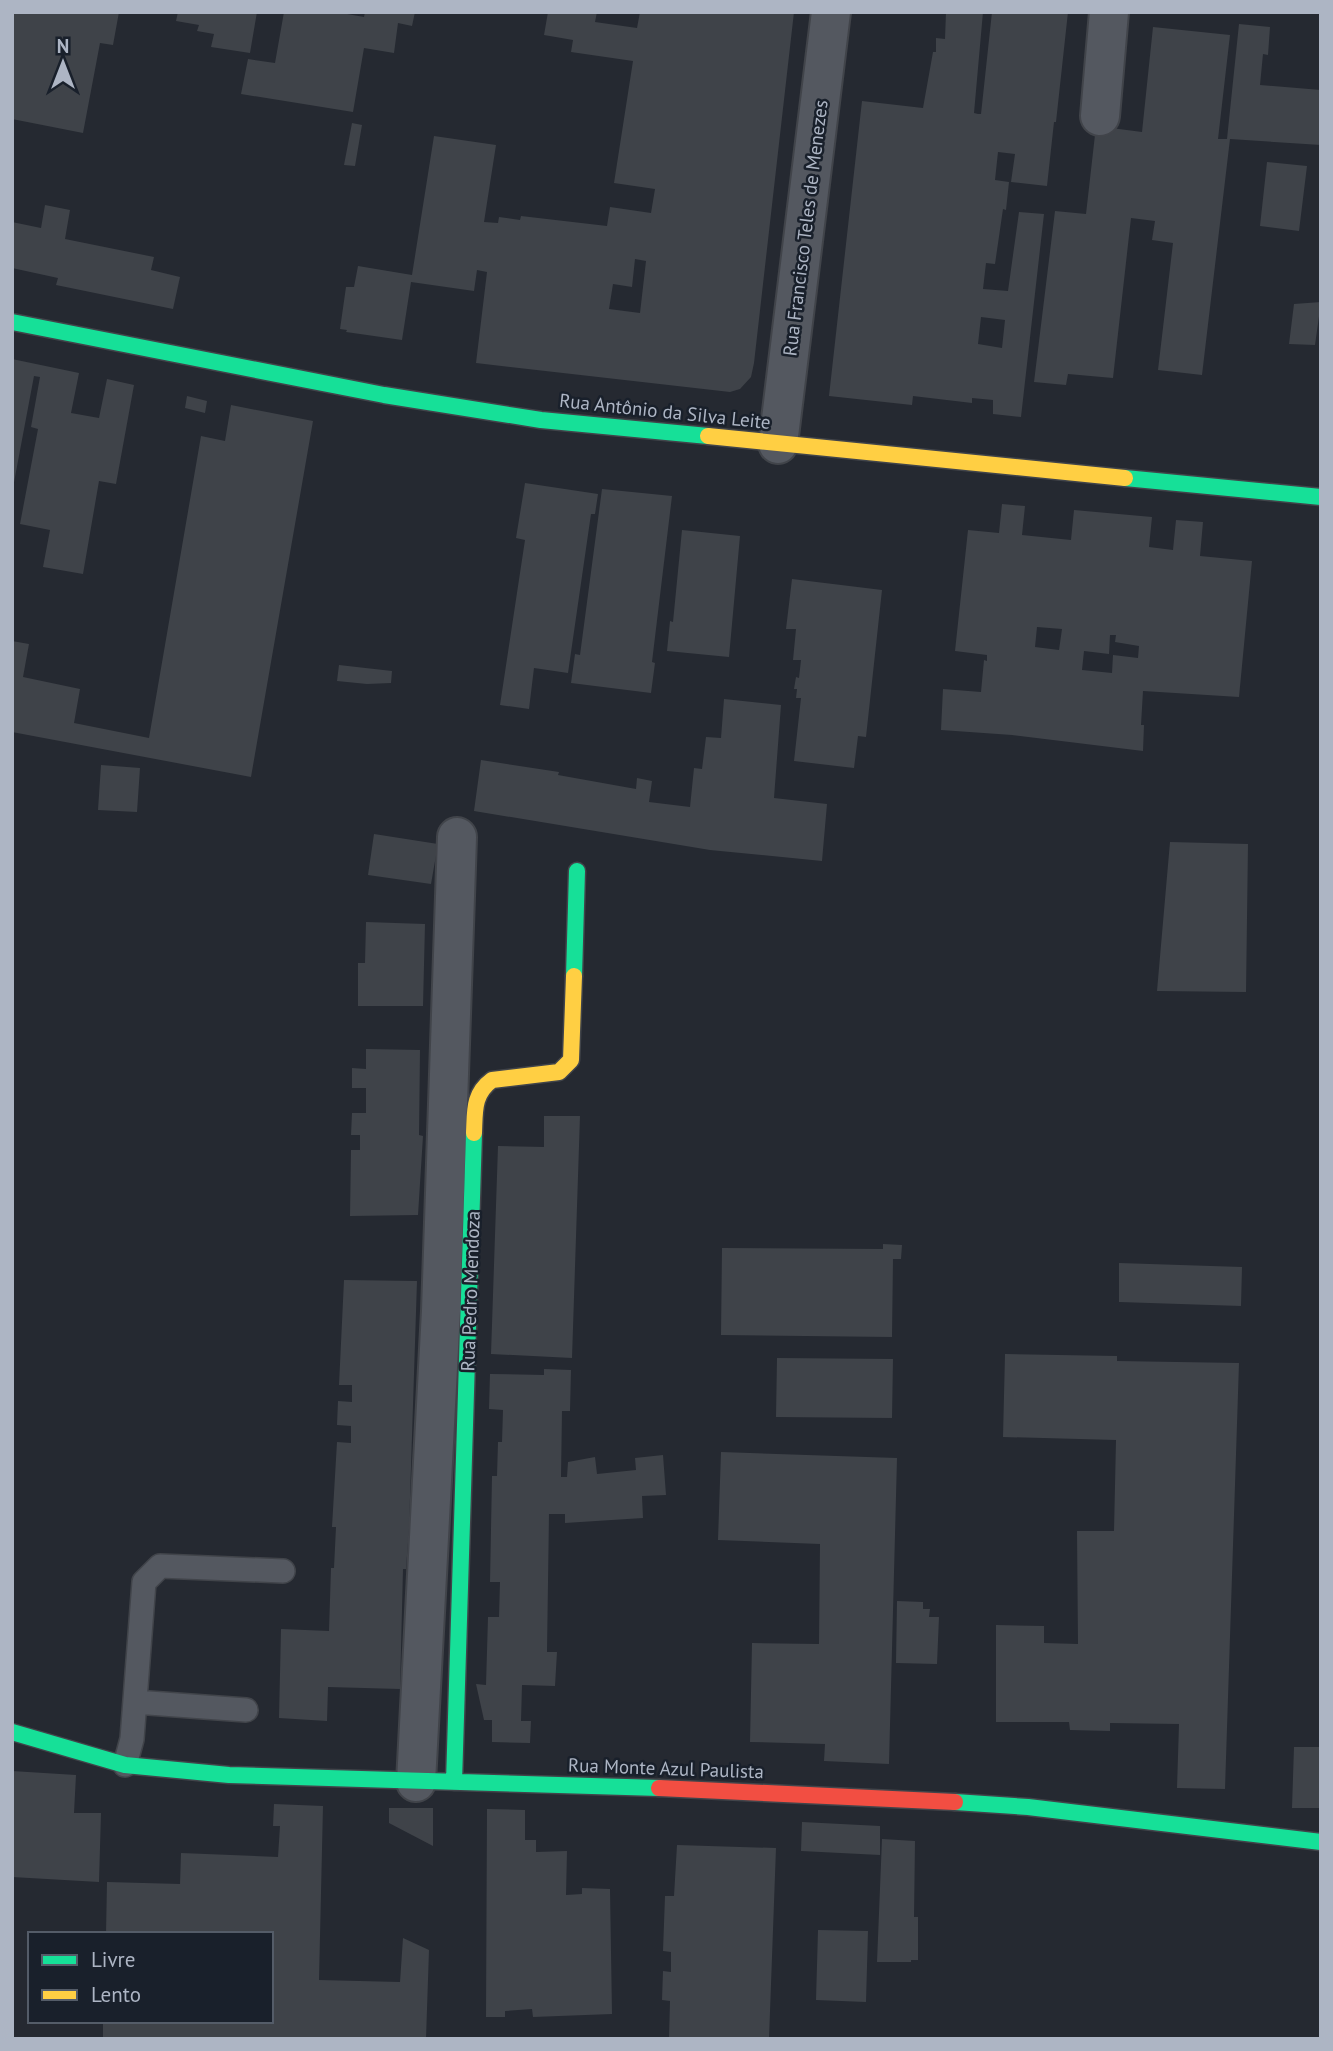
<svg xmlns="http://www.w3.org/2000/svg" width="1333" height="2051" font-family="'PT Sans',sans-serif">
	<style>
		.building { fill: #3f4349; fill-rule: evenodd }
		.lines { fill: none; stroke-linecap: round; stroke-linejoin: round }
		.lane-casing { stroke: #41444a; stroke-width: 26 }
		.street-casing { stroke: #41444a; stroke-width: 42 }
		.fast-casing { stroke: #41444a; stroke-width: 19 }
		.slow-casing { stroke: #41444a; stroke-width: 19 }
		.jam-casing { stroke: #41444a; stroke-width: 19 }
		.lane { stroke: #545860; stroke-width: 23 }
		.street { stroke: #545860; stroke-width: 38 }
		.fast { stroke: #16e098; stroke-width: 16 }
		.slow { stroke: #ffcf43; stroke-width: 16 }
		.jam { stroke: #f24e42; stroke-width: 16 }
		.labels { text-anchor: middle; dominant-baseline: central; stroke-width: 5; stroke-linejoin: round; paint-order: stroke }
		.street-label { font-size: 19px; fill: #adb5c4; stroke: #19202b }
	</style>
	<rect width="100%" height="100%" fill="#252931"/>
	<!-- building -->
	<path class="building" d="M 12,12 L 119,12 L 113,45 L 100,43 L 83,133 L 12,119 Z
		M 178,12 L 257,12 L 250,53 L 211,47 L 214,34 L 197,31 L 199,25 L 176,21 Z
		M 284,12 L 336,12 L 364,17 L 365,12 L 415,12 L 412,26 L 398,23 L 394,53 L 364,48 L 353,112 L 241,94 L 248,59 L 275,63 Z
		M 548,12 L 597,12 L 595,22 L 637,28 L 640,12 L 794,12 L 754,363 L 751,377 L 740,389 L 730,392 L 476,363 L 487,272 L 477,270 L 474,291 L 411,282 L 402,340 L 346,332 L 347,330 L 340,329 L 346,287 L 354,287 L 358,266 L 412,275 L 434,136 L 496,145 L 484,222 L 498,223 L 499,217 L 520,220 L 521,216 L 607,226 L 610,207 L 651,213 L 655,189 L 614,183 L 633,61 L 571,52 L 573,40 L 544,35 ZM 635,259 L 646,261 L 640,313 L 609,309 L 613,284 L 632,287 Z
		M 946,12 L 983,12 L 974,113 L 978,114 L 981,114 L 992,12 L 1068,12 L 1056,122 L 1054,122 L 1047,186 L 1011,182 L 1015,154 L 998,152 L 995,180 L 1009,182 L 1006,210 L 1003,209 L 995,264 L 986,263 L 983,289 L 1008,291 L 1019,212 L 1044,214 L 1021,417 L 993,414 L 993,400 L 972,398 L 972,403 L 913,396 L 912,405 L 829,396 L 862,101 L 923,108 L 933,52 L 936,52 L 936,38 L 945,39 ZM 981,317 L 1005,320 L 1002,348 L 978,344 Z
		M 1239,24 L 1270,27 L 1268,55 L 1263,54 L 1260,85 L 1321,90 L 1321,145 L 1230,139 L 1202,375 L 1158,370 L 1173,243 L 1152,240 L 1155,221 L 1131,218 L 1113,378 L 1068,374 L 1066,385 L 1034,382 L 1055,211 L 1086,214 L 1096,126 L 1142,132 L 1153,27 L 1230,35 L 1218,139 L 1227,139 Z
		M 352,123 L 362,125 L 355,166 L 344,165 Z
		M 1267,162 L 1307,166 L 1299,231 L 1260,226 Z
		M 45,205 L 70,210 L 65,239 L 154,257 L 151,270 L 180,277 L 173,309 L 56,285 L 58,278 L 12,268 L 12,222 L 41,228 Z
		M 1321,302 L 1315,345 L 1289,344 L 1294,304 Z
		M 12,359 L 79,373 L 71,413 L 99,418 L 107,379 L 134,385 L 116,484 L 99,481 L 83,574 L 43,567 L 50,530 L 20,524 L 38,429 L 31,427 L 40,377 L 34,376 L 12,493 Z
		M 187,396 L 207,401 L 205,413 L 185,408 Z
		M 231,405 L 313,421 L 251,777 L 12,732 L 12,641 L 29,644 L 23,677 L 80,689 L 74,723 L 149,738 L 201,436 L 225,441 Z
		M 525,483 L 598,494 L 595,514 L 591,514 L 568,673 L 534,668 L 529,709 L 500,705 L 525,540 L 516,538 Z
		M 602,489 L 672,496 L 652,662 L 655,663 L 651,693 L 571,683 L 575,654 L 580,655 Z
		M 1002,504 L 1025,506 L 1022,535 L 1071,540 L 1074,510 L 1152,517 L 1149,547 L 1173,550 L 1176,520 L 1203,522 L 1200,556 L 1252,561 L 1239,697 L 1143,691 L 1141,725 L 1144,725 L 1143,751 L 1012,735 L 941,730 L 943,689 L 981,692 L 984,660 L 987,661 L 987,655 L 955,651 L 968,530 L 999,533 ZM 1037,627 L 1062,629 L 1059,650 L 1035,647 ZM 1110,635 L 1116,635 L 1115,642 L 1139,646 L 1138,658 L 1113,655 L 1112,673 L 1082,670 L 1084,651 L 1109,654 Z
		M 682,530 L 740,536 L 729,657 L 667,651 L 670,621 L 673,622 Z
		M 792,579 L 882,590 L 866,737 L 858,736 L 854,768 L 794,761 L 801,698 L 796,698 L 797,689 L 794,689 L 796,677 L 799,678 L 801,660 L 793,660 L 796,629 L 786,629 Z
		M 339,665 L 392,671 L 391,683 L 367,684 L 337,681 Z
		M 724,699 L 781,705 L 774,798 L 827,804 L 822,861 L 710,850 L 474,811 L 481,760 L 559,772 L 558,775 L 636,789 L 637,778 L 652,781 L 649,802 L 690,807 L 694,768 L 702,769 L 706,737 L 721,738 Z
		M 101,765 L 140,768 L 137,812 L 98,810 Z
		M 374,834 L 438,844 L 431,884 L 368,875 Z
		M 1170,842 L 1248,844 L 1246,992 L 1157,991 Z
		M 366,922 L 425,924 L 423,1006 L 358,1006 L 358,963 L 365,963 Z
		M 366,1049 L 420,1050 L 419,1135 L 423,1136 L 418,1215 L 350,1216 L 351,1150 L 360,1150 L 360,1135 L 351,1135 L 352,1113 L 366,1113 L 366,1088 L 352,1088 L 352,1068 L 366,1069 Z
		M 544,1116 L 580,1116 L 572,1358 L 491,1354 L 498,1146 L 544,1147 Z
		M 883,1244 L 902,1245 L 901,1259 L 893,1259 L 892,1337 L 721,1335 L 722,1248 L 883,1249 Z
		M 1119,1263 L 1242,1267 L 1241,1306 L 1119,1302 Z
		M 344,1280 L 417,1281 L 409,1529 L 406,1569 L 403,1569 L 400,1689 L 328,1687 L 327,1721 L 279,1718 L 281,1629 L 329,1631 L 331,1568 L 334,1568 L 336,1527 L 332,1527 L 337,1442 L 351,1443 L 351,1426 L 337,1425 L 338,1401 L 352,1402 L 352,1385 L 339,1385 Z
		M 1005,1354 L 1117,1356 L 1117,1361 L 1239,1363 L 1225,1789 L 1177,1788 L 1179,1724 L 1110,1723 L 1110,1731 L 1070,1730 L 1069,1722 L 996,1722 L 996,1625 L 1044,1626 L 1044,1643 L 1078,1644 L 1077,1531 L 1114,1531 L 1116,1440 L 1003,1437 Z
		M 777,1358 L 893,1359 L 892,1418 L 776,1417 Z
		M 544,1369 L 571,1370 L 570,1411 L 562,1411 L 561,1477 L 567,1477 L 568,1462 L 595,1457 L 597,1474 L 636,1470 L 635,1458 L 663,1455 L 666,1495 L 642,1496 L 643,1518 L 565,1523 L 565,1514 L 549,1514 L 547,1652 L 557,1652 L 555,1686 L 522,1685 L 521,1721 L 531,1721 L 530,1743 L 492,1742 L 492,1720 L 484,1720 L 476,1684 L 486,1685 L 488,1617 L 499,1617 L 500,1582 L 490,1582 L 492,1476 L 497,1476 L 498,1442 L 502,1442 L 503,1410 L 489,1409 L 490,1374 L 544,1375 Z
		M 721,1452 L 897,1458 L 889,1764 L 824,1761 L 825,1744 L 750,1742 L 752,1643 L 819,1644 L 820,1544 L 718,1540 Z
		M 897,1601 L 923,1602 L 923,1609 L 930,1609 L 929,1617 L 939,1617 L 937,1664 L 896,1663 Z
		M 1294,1747 L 1321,1747 L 1321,1808 L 1292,1808 Z
		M 12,1771 L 76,1775 L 74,1813 L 101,1813 L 99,1882 L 12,1877 Z
		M 274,1804 L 323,1806 L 319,1980 L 400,1982 L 403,1938 L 429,1950 L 426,2039 L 103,2039 L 103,2021 L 271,2021 L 271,1934 L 106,1934 L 107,1882 L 180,1884 L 181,1853 L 278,1857 L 280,1826 L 273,1826 Z
		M 389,1808 L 433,1808 L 433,1846 L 389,1823 Z
		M 487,1809 L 525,1810 L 525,1840 L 536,1840 L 536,1852 L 567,1851 L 566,1895 L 582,1894 L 582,1888 L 610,1889 L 612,2014 L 533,2017 L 532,2009 L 505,2011 L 505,2017 L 486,2017 Z
		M 802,1822 L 880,1826 L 880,1855 L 801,1851 Z
		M 882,1839 L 915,1841 L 914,1917 L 918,1917 L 918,1960 L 911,1960 L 911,1962 L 877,1962 Z
		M 677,1845 L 776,1848 L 769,2039 L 669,2039 L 670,2001 L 662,2000 L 663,1971 L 671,1972 L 671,1952 L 663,1951 L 665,1896 L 674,1896 Z
		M 818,1930 L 868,1931 L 866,2002 L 816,2000 Z"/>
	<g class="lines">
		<defs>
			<path id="lane" d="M 135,1702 L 246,1710
				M 125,1765 L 132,1739 L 144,1582 L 160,1566 L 283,1571"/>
			<path id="street" d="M 1100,116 L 1109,12
				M 778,444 L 831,12
				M 416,1782 L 441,1311 L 457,837"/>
			<path id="fast" d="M 12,322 L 384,395 L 541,420 L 708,436
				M 1125,478 L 1321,497
				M 574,976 L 577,871
				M 12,1732 L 125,1765 L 229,1775 L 659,1788
				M 454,1782 L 474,1133
				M 955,1802 L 1028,1807 L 1321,1842"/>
			<path id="slow" d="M 708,436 L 1125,478
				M 474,1133 C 475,1111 473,1094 492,1080 L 559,1072 L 571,1060 L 574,976"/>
			<path id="jam" d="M 659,1788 L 955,1802"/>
		</defs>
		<!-- lane casing -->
		<use href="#lane" class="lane-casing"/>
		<!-- street casing -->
		<use href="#street" class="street-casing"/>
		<!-- fast casing -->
		<use href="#fast" class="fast-casing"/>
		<!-- slow casing -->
		<use href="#slow" class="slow-casing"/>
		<!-- jam casing -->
		<use href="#jam" class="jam-casing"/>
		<!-- lane -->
		<use href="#lane" class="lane"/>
		<!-- street -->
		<use href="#street" class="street"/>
		<!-- fast -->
		<use href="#fast" class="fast"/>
		<!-- slow -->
		<use href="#slow" class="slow"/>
		<!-- jam -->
		<use href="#jam" class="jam"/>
	</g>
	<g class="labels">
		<!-- street labels -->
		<g class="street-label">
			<text transform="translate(805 228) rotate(-83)">Rua Francisco Teles de Menezes</text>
			<text transform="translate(665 411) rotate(6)">Rua Antônio da Silva Leite</text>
			<text transform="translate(470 1291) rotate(-88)">Rua Pedro Mendoza</text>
			<text transform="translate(666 1768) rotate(2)">Rua Monte Azul Paulista</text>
		</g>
	</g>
	<!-- border -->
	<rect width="1333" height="2051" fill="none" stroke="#adb5c4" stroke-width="28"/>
	<!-- legend -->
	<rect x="28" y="1932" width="245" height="91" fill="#19202b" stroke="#545c68" stroke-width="2"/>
	<rect x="42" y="1955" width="35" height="10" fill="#16e098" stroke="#545c68" stroke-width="2"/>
	<text x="91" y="1967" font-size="21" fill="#adb5c4">Livre</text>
	<rect x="42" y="1990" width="35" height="10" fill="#ffcf43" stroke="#545c68" stroke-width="2"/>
	<text x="91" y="2002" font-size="21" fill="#adb5c4">Lento</text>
	<!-- north arrow -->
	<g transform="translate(63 63)" stroke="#19202b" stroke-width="5" paint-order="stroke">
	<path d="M0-5L12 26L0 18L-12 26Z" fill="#adb5c4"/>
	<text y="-10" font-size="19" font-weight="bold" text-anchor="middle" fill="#adb5c4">N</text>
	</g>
</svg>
